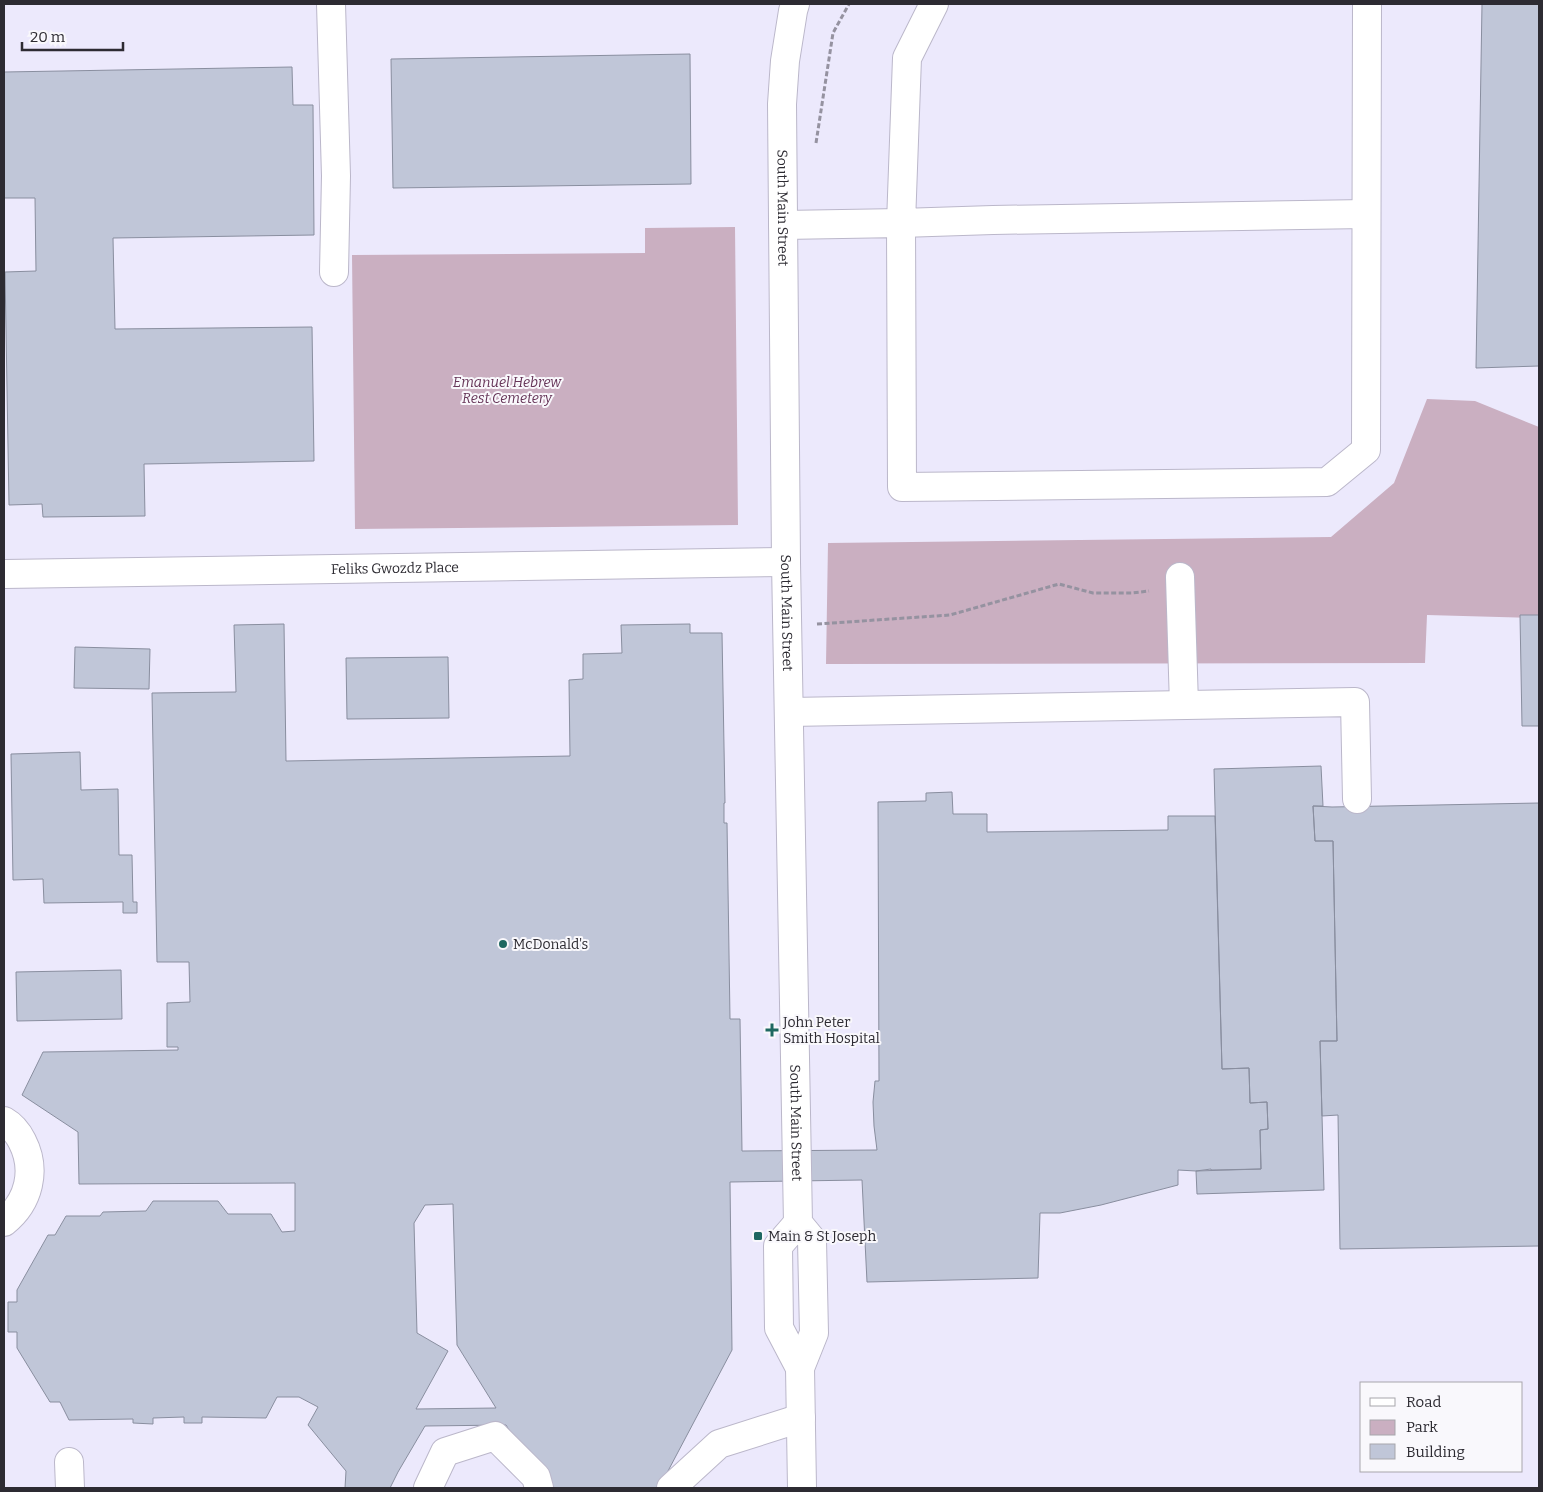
<svg xmlns="http://www.w3.org/2000/svg" width="1543" height="1492" font-family="Bitter,serif">
	<style>
		.green { fill: #caafc1 }
		.building { fill: #c0c6d8; stroke: #898e9f; fill-rule: evenodd }
		.lines { fill: none; stroke-linecap: round; stroke-linejoin: round }
		.minor-casing { stroke: #bbb7ca; stroke-width: 30 }
		.path { stroke: #9592a0; stroke-width: 3; stroke-dasharray: 5 2.5; stroke-linecap: butt }
		.minor { stroke: #fff; stroke-width: 28 }
		.poi-dot { fill: #1e6861; stroke: #f9f8fc; stroke-width: 2 }
		.labels { text-anchor: middle; dominant-baseline: central; stroke-width: 4; stroke-linejoin: round; paint-order: stroke }
		.street-label { font-size: 14px; fill: #2d2b32; stroke: #f9f8fc }
		.park-label { font-size: 14px; font-style: italic; fill: #663558; stroke: #f9f8fc }
		.poi-label { font-size: 14px; fill: #2d2b32; stroke: #f9f8fc; text-anchor: start }
	</style>
	<rect width="100%" height="100%" fill="#ece9fc"/>
	<!-- green -->
	<path class="green" d="M 735,227 L 738,525 L 355,529 L 352,255 L 645,253 L 645,228 Z
		M 1427,399 L 1475,401 L 1539,427 L 1539,618 L 1427,615 L 1425,663 L 826,664 L 828,543 L 1331,537 L 1394,483 Z"/>
	<!-- building -->
	<path class="building" d="M 1482,4 L 1539,4 L 1539,366 L 1476,368 Z
		M 690,54 L 691,184 L 393,188 L 391,59 Z
		M 292,67 L 293,105 L 313,105 L 314,235 L 113,238 L 115,329 L 312,327 L 314,461 L 144,464 L 145,516 L 43,517 L 42,504 L 9,505 L 5,272 L 36,271 L 35,198 L 4,198 L 4,72 Z
		M 1520,615 L 1539,615 L 1539,726 L 1522,726 Z
		M 284,624 L 286,761 L 570,756 L 569,680 L 583,679 L 583,654 L 622,653 L 621,625 L 690,624 L 690,633 L 722,633 L 725,803 L 724,803 L 724,823 L 727,823 L 730,1019 L 740,1019 L 742,1151 L 877,1150 L 874,1126 L 873,1102 L 875,1081 L 879,1081 L 878,802 L 926,801 L 926,793 L 952,792 L 953,814 L 987,814 L 987,832 L 1168,830 L 1168,816 L 1215,816 L 1222,1069 L 1249,1068 L 1250,1103 L 1267,1102 L 1268,1129 L 1260,1130 L 1261,1169 L 1211,1170 L 1211,1169 L 1196,1171 L 1178,1170 L 1178,1185 L 1101,1205 L 1060,1213 L 1040,1213 L 1038,1278 L 867,1282 L 862,1180 L 730,1182 L 732,1350 L 659,1488 L 545,1488 L 506,1425 L 425,1426 L 398,1472 L 390,1488 L 345,1488 L 346,1471 L 308,1425 L 318,1407 L 299,1397 L 277,1397 L 266,1418 L 202,1417 L 202,1423 L 184,1423 L 184,1417 L 153,1418 L 153,1424 L 133,1423 L 133,1419 L 69,1420 L 60,1402 L 50,1402 L 17,1348 L 17,1332 L 8,1332 L 8,1302 L 17,1302 L 17,1290 L 48,1235 L 55,1235 L 66,1216 L 100,1216 L 103,1212 L 146,1211 L 153,1201 L 218,1201 L 228,1214 L 271,1214 L 282,1232 L 295,1231 L 295,1183 L 79,1184 L 78,1132 L 22,1095 L 43,1052 L 178,1050 L 178,1047 L 167,1047 L 167,1003 L 190,1002 L 189,962 L 157,962 L 152,693 L 236,692 L 234,625 ZM 453,1204 L 457,1345 L 496,1408 L 416,1409 L 448,1351 L 417,1333 L 414,1223 L 425,1205 Z
		M 75,647 L 150,649 L 149,689 L 74,688 Z
		M 448,657 L 449,718 L 347,719 L 346,658 Z
		M 80,752 L 81,790 L 118,789 L 119,855 L 132,855 L 133,902 L 137,902 L 137,913 L 123,913 L 123,902 L 44,903 L 43,879 L 13,880 L 11,754 Z
		M 1321,766 L 1323,806 L 1313,806 L 1315,841 L 1333,841 L 1337,1041 L 1320,1041 L 1324,1190 L 1197,1194 L 1196,1171 L 1261,1169 L 1260,1130 L 1268,1129 L 1267,1102 L 1250,1103 L 1249,1068 L 1222,1069 L 1214,769 Z
		M 1539,803 L 1539,1246 L 1340,1249 L 1338,1115 L 1322,1116 L 1320,1041 L 1337,1041 L 1333,841 L 1315,841 L 1313,806 L 1332,807 Z
		M 121,970 L 122,1019 L 17,1021 L 16,972 Z"/>
	<g class="lines">
		<defs>
			<g id="minor">
				<path d="M 331,4 L 336,176 L 334,272"/>
				<path id="s1" d="M 795,4 L 793,11 L 785,61 L 782,104 L 786,562 L 798,1223 L 812,1240 L 814,1333 L 800,1368 L 802,1488"/>
				<path d="M 934,4 L 907,58 L 901,223 L 993,220 L 1366,214"/>
				<path d="M 783,225 L 901,223 L 902,487 L 1327,482 L 1366,450 L 1367,4"/>
				<path id="s2" d="M 4,574 L 786,562"/>
				<path d="M 1180,577 L 1184,705"/>
				<path d="M 789,712 L 1355,702 L 1357,799"/>
				<path d="M 4,1121 C 11,1125 18,1133 22,1141 C 37,1170 29,1202 4,1222"/>
				<path d="M 798,1223 L 778,1246 L 779,1328 L 800,1368"/>
				<path d="M 69,1462 L 70,1488"/>
				<path d="M 428,1488 L 445,1452 L 495,1436 L 536,1477 L 539,1488"/>
				<path d="M 671,1488 L 719,1444 L 801,1418"/>
			</g>
		</defs>
		<!-- minor casing -->
		<use href="#minor" class="minor-casing"/>
		<!-- path -->
		<path class="path" d="M 816,143 L 833,33 L 849,4
			M 817,624 L 950,615 L 1059,584 L 1093,593 L 1132,593 L 1149,591"/>
		<!-- minor -->
		<use href="#minor" class="minor"/>
	</g>
	<!-- markers -->
	<g class="poi-dot">
		<circle cx="503" cy="944" r="5"/>
		<path d="M769.5 1022.5h5v5h5v5h-5v5h-5v-5h-5v-5h5z"/>
		<rect x="753" y="1231" width="10" height="10" rx="2.5"/>
	</g>
	<g class="labels">
		<!-- street labels -->
		<g class="street-label">
			<text stroke="none"><textPath href="#s1" startOffset="205">South Main Street</textPath></text>
			<text stroke="none"><textPath href="#s2" startOffset="391">Feliks Gwozdz Place</textPath></text>
			<text stroke="none"><textPath href="#s1" startOffset="610">South Main Street</textPath></text>
			<text stroke="none"><textPath href="#s1" startOffset="1120">South Main Street</textPath></text>
		</g>
		<!-- park labels -->
		<g class="park-label">
			<text x="507" y="382">Emanuel Hebrew<tspan x="507" dy="16">Rest Cemetery</tspan></text>
		</g>
		<!-- poi labels -->
		<g class="poi-label">
			<text x="513" y="944">McDonald's</text>
			<text x="783" y="1022">John Peter<tspan x="783" dy="16">Smith Hospital</tspan></text>
			<text x="768" y="1236">Main &amp; St Joseph</text>
		</g>
	</g>
	<!-- border -->
	<rect width="1543" height="1492" fill="none" stroke="#2d2b32" stroke-width="10"/>
	<!-- legend -->
	<rect x="1360" y="1382" width="162" height="90" fill="#f9f8fc" stroke="#a7a6ab"/>
	<rect x="1370" y="1398" width="25" height="8" fill="#ffffff" stroke="#a7a6ab"/>
	<text x="1406" y="1407" font-size="15" fill="#2d2b32">Road</text>
	<rect x="1370" y="1420" width="25" height="15" fill="#caafc1" stroke="#a7a6ab"/>
	<text x="1406" y="1432" font-size="15" fill="#2d2b32">Park</text>
	<rect x="1370" y="1444" width="25" height="15" fill="#c0c6d8" stroke="#a7a6ab"/>
	<text x="1406" y="1457" font-size="15" fill="#2d2b32">Building</text>
	<!-- scale -->
	<path d="M22 42v8h101v-8" fill="none" stroke="#2d2b32" stroke-width="2.5"/>
	<text x="30" y="42" font-size="15" fill="#2d2b32" stroke="#f9f8fc" stroke-width="4" paint-order="stroke">20 m</text>
</svg>
